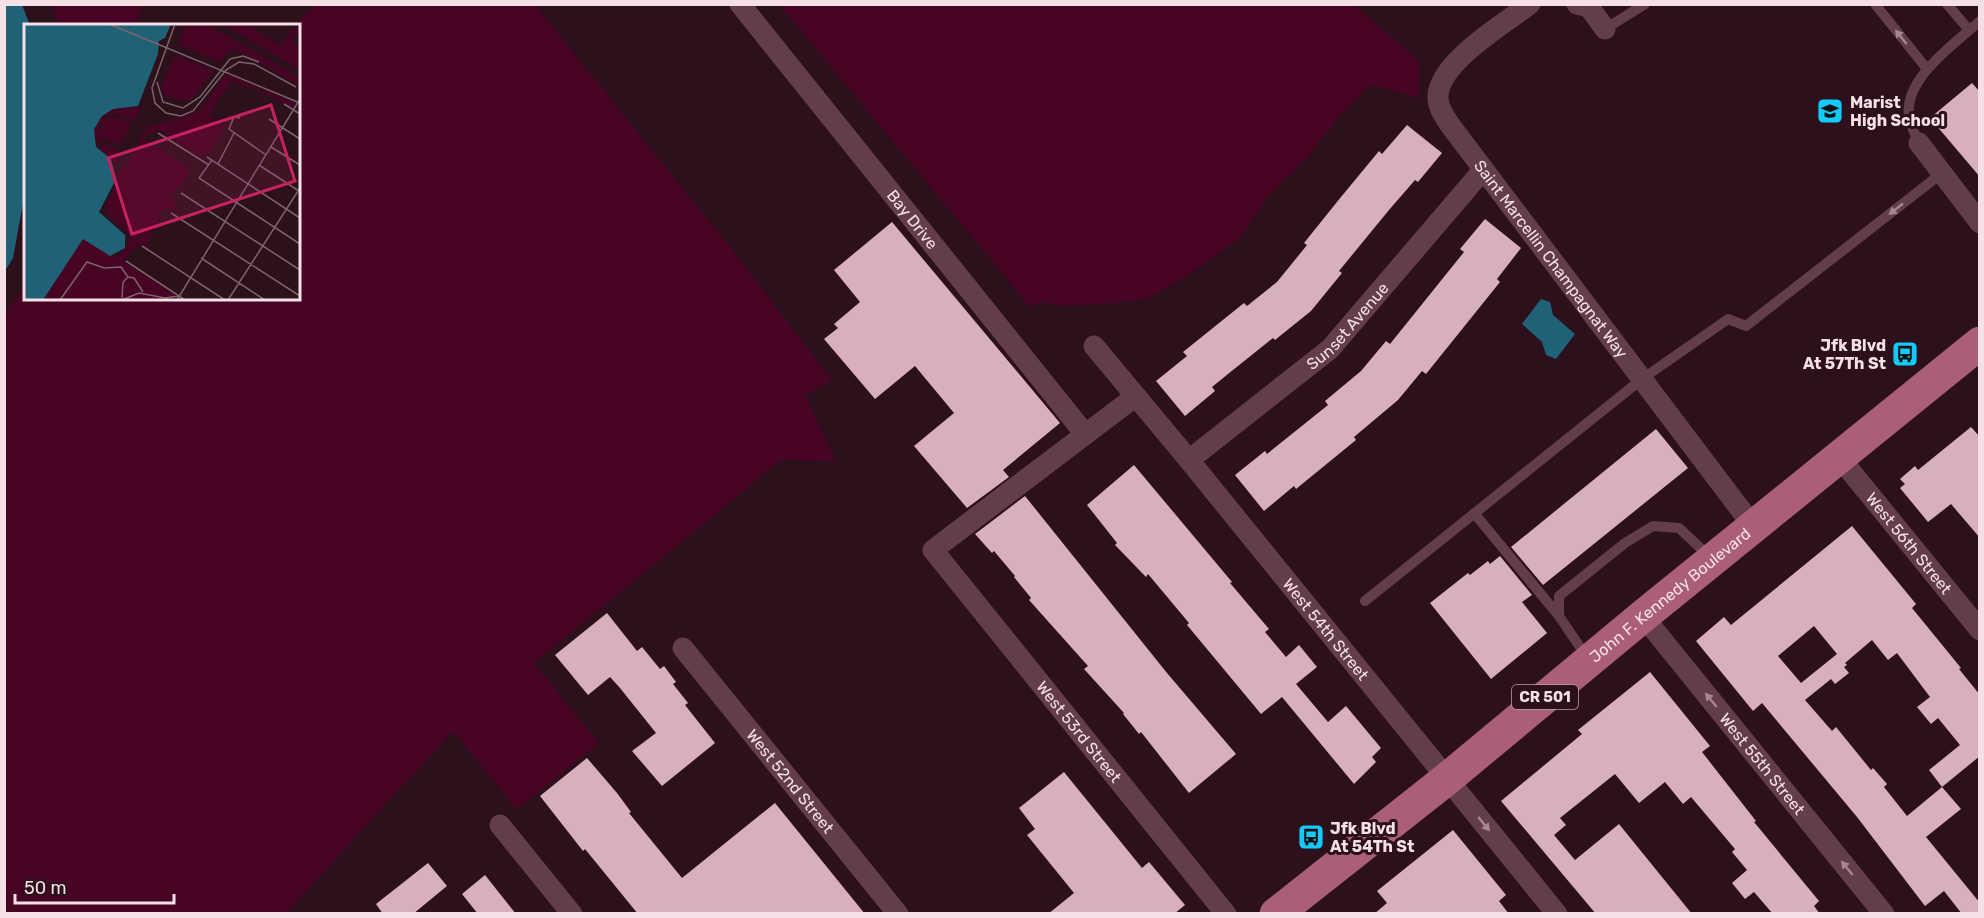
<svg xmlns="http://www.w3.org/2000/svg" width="1984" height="918" font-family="Rubik,sans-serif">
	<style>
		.green { fill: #470424 }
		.water { fill: #1f6176 }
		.building { fill: #d8b0bc; fill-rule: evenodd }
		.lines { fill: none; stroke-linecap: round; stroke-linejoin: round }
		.service { stroke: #633e4a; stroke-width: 10 }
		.minor { stroke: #633e4a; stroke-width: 21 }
		.primary { stroke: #aa5e7a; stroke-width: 33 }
		.oneway { fill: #a58790 }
		.labels { text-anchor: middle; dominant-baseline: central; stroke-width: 6; stroke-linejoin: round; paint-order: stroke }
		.shield { fill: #2c101b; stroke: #b9a2a9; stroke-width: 1.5 }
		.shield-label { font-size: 15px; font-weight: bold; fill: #f5e0e6 }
		.poi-label { font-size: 16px; font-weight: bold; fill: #f5e0e6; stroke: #2c101b; text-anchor: start }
		.street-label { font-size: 16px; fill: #f5e0e6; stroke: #2c101b }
		.inset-road { fill: none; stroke: #7c636c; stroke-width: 1.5 }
		.view { fill: #c52262; fill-opacity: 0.15; stroke: #c52262; stroke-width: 3 }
		.inset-edge { fill: none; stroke: #f5e0e6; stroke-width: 3 }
	</style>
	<rect width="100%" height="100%" fill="#2c101b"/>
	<!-- green -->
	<path class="green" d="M 142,5 L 137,25 L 59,26 L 52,5 Z
		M 316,5 L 535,5 L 730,247 L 832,380 L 805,395 L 836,461 L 781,460 L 534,663 L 599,743 L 517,809 L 453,731 L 286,913 L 5,913 L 5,314 L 25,285 L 26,298 L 298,298 L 298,26 L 293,25 Z
		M 780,5 L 1354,5 L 1419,61 L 1419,98 L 1371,85 L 1342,113 L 1305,160 L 1268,196 L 1238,240 L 1177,282 L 1146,299 L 1116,303 L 1060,306 L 1043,302 L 1030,307 Z"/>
	<!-- water -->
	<path class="water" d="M 5,4 L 22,5 L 30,25 L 26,26 L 25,192 L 13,258 L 5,271 Z
		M 1541,299 L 1550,302 L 1553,315 L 1575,334 L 1556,359 L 1546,355 L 1542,342 L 1522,324 Z"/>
	<!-- building -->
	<path class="building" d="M 1972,83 L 1980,92 L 1980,177 L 1930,118 Z
		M 1407,125 L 1442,153 L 1418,182 L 1415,180 L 1389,210 L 1339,271 L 1342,273 L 1311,311 L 1275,340 L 1273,338 L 1228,374 L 1212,387 L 1215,391 L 1185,416 L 1156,381 L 1187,356 L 1183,352 L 1244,303 L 1247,306 L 1277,282 L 1307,245 L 1304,243 L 1341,197 L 1379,151 L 1382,154 Z
		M 1485,219 L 1521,248 L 1497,279 L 1500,282 L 1426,374 L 1422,371 L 1398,400 L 1354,437 L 1356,440 L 1296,489 L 1294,486 L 1264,511 L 1235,475 L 1265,451 L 1267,454 L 1328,405 L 1325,401 L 1361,371 L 1386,341 L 1390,344 L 1464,252 L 1460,249 Z
		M 892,222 L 1060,423 L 1003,470 L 1009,477 L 967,508 L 914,446 L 954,413 L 915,366 L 875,399 L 824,339 L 838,328 L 834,324 L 860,302 L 834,270 Z
		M 1971,427 L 1980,437 L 1980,538 L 1951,504 L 1928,522 L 1900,488 L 1905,484 L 1900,479 L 1915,466 L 1918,470 Z
		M 1656,429 L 1688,468 L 1543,585 L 1511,547 Z
		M 1134,465 L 1232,582 L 1230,583 L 1269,629 L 1265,632 L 1286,657 L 1299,645 L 1317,667 L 1296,684 L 1328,722 L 1346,706 L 1381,748 L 1372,757 L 1376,762 L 1354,784 L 1282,697 L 1261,714 L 1187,625 L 1189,623 L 1148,574 L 1146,577 L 1115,545 L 1117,543 L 1087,505 Z
		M 1025,496 L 1167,673 L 1236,754 L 1189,793 L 1141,732 L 1139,734 L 1123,714 L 1124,713 L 1084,669 L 1088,666 L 1029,600 L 1031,598 L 1014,577 L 1015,576 L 994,551 L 992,553 L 975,534 Z
		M 1852,526 L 1916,604 L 1912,608 L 1961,668 L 1959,669 L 1980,695 L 1980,756 L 1942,787 L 1961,809 L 1926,837 L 1980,903 L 1980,914 L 1962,914 L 1944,891 L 1925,906 L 1857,817 L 1762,703 L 1753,711 L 1696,641 L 1724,617 L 1731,625 ZM 1814,626 L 1837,654 L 1801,683 L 1778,656 ZM 1872,640 L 1888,660 L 1897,653 L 1930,697 L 1917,707 L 1931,724 L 1938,718 L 1960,745 L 1929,770 L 1942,787 L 1907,816 L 1884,787 L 1887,784 L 1873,768 L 1871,770 L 1836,727 L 1832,731 L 1805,700 L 1831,679 L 1835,684 L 1849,673 L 1844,667 L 1847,665 L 1845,663 Z
		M 1500,556 L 1532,595 L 1522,602 L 1547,633 L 1491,679 L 1430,603 L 1468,573 L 1470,575 L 1488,561 L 1490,564 Z
		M 607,613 L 637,651 L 642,647 L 660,669 L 664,666 L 676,682 L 673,684 L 688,703 L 685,705 L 715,743 L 662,786 L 632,751 L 656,733 L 620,688 L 610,677 L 588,695 L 555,655 Z
		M 1650,672 L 1710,746 L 1702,752 L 1756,821 L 1754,822 L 1819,901 L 1814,906 L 1820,914 L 1773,914 L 1754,892 L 1745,899 L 1732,883 L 1747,870 L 1732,852 L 1735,849 L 1691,797 L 1683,804 L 1665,782 L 1639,803 L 1615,774 L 1560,818 L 1566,825 L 1554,835 L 1575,860 L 1619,824 L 1692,914 L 1596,914 L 1501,801 L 1582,734 L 1578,730 Z
		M 587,758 L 617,793 L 631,812 L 629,813 L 682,878 L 775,803 L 865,914 L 638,914 L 585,849 L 583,851 L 540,796 Z
		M 1064,772 L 1142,868 L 1149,862 L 1185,905 L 1174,914 L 1048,914 L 1074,893 L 1027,835 L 1035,829 L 1019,808 Z
		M 1453,830 L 1506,895 L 1499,901 L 1509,914 L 1374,914 L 1387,903 L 1377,891 Z
		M 428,863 L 447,886 L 413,914 L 383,914 L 376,904 Z
		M 485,875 L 516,914 L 478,914 L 462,894 Z"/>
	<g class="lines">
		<!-- service -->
		<path class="service" d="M 1875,4 L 1927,69
			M 1947,4 L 1969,30
			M 1605,29 L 1645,4
			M 1919,143 C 1916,136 1912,129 1910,121 C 1899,82 1954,44 1980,21
			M 1474,513 L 1559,616
			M 1365,601 L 1642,379 L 1728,319 L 1746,326 L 1942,173
			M 1588,659 L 1559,616 L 1559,596 L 1625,543 L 1653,526 L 1679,528 L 1710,557"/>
		<!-- minor -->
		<g class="minor">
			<path id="s1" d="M 740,4 L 1085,434"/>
			<path id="s2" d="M 1530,4 C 1504,24 1441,61 1438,95 C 1437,106 1444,116 1450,125 L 1753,526"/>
			<path d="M 1577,4 L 1589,7 L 1605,29"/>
			<path d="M 1919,143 L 1980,223"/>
			<path id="s3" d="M 1094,346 L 1189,460 L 1557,914"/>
			<path id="s4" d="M 1136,396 L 933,550 L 1226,914"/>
			<path id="s5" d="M 1839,457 L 1980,630"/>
			<path id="s6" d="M 1189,460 L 1330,349 L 1483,170"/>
			<path id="s7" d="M 1643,616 L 1884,914"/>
			<path id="s8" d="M 683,648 L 898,914"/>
			<path d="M 500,825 L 572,914"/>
		</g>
		<!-- primary -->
		<path class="primary" id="s9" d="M 1276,914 L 1448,778 L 1643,616 L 1980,343"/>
	</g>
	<!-- one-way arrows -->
	<defs><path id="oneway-solid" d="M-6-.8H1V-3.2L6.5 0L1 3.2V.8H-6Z" transform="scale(1.5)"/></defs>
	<g class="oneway">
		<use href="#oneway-solid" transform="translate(1901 37) rotate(-129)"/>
		<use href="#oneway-solid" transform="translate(1896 209) rotate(142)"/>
		<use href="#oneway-solid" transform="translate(1711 700) rotate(-129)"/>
		<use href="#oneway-solid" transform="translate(1484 824) rotate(51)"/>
		<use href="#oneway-solid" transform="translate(1847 868) rotate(-129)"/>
	</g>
	<!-- icons -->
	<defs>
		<symbol id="school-square" viewBox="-11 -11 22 22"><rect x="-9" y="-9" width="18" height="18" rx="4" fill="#13cafb" stroke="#2c101b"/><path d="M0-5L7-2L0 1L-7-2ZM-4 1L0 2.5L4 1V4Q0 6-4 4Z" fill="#111"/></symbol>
		<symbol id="bus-square" viewBox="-11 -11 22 22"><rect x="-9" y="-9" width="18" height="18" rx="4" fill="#13cafb" stroke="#2c101b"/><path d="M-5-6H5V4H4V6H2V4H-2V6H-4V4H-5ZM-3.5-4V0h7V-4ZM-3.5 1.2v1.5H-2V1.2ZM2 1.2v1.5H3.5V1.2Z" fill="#111"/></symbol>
	</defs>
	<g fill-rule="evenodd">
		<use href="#school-square" x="1815" y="96" width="30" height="30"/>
		<use href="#bus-square" x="1890" y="339" width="30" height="30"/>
		<use href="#bus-square" x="1296" y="822" width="30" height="30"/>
	</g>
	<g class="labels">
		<!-- shield labels -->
		<rect class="shield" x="1512" y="685" width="66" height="24" rx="4.5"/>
		<g class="shield-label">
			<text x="1545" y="697">CR 501</text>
		</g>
		<!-- poi labels -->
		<g class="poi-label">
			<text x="1850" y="102">Marist<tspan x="1850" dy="18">High School</tspan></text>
			<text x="1886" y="345" text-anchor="end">Jfk Blvd<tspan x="1886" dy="18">At 57Th St</tspan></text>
			<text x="1330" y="828">Jfk Blvd<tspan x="1330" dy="18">At 54Th St</tspan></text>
		</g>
		<!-- street labels -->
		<g class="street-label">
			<text stroke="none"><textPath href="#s1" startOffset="276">Bay Drive</textPath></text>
			<text stroke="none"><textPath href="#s2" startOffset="333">Saint Marcellin Champagnat Way</textPath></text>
			<text stroke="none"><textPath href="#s6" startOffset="208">Sunset Avenue</textPath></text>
			<text stroke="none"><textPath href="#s5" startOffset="111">West 56th Street</textPath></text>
			<text stroke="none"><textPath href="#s9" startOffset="507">John F. Kennedy Boulevard</textPath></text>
			<text stroke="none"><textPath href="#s3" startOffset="366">West 54th Street</textPath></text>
			<text stroke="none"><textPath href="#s4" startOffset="488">West 53rd Street</textPath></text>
			<text stroke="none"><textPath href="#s7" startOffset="190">West 55th Street</textPath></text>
			<text stroke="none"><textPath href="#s8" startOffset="171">West 52nd Street</textPath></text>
		</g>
	</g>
	<!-- overview -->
	<g transform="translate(24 24)">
		<rect width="276" height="276" fill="#2c101b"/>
		<path d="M 160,0 L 183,0 L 276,54 L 276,62 L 213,26 L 206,26 L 196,38 L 155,21 ZM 198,0 L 223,0 L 256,22 L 272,0 L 276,0 L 275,10 L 271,9 L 267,16 L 273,20 L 276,46 ZM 150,31 L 190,47 L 166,77 L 142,73 L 137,66 ZM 202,50 L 271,79 L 267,84 L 234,66 L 207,57 L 187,88 L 189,96 L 203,104 L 199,105 L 186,128 L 177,132 L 135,106 L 122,111 L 120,115 L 162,143 L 165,150 L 145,174 L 153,179 L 148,187 L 140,183 L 121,224 L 114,220 L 99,237 L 152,272 L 150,276 L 19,276 L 59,215 L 92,234 L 101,226 L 106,215 L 104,209 L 81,188 L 95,148 L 102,142 L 123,102 L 159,94 L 176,86 ZM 117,83 L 109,98 L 103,93 L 88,89 L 81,92 L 73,105 L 75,113 L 75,105 L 83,93 L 103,95 L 107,101 L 96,120 L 76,114 L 73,123 L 70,105 L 78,92 L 89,85 ZM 80,120 L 94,125 L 95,140 L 76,126 Z" fill="#470424"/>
		<path d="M 0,0 L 147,0 L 141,14 L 135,17 L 134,30 L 114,82 L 89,85 L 78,92 L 70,105 L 72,123 L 87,135 L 92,155 L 75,188 L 101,211 L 101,224 L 86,232 L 59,215 L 19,276 L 0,276 Z" fill="#1f6176"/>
		<path class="inset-road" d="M 85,0 L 276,79M 151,0 L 128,64 L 131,79 L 142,89 L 157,92 L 169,87 L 202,46 L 215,38 L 230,40 L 272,63M 133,58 L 139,78 L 159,84 L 176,73 L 206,35 L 219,32 L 235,38M 260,80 L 276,90M 216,94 L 210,93 L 205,105 L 242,131M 245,95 L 276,115M 134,109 L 185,141M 247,123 L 276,141M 183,133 L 276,194M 188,136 L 175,154 L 276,220M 194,140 L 210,109M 235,141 L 275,167M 157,169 L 276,246M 147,189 L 276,272M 118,222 L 201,276M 177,234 L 241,276M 102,237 L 161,276M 104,253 L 110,254 L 119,268M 98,274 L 99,258 L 104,253M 36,276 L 63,238 L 80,244 L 97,243 L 104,253M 98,276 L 115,269 L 141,274 L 155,272M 153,276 L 276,75M 204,276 L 276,164"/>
		<path class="view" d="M 247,81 L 271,157 L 108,210 L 84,134 Z"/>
		<rect width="276" height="276" class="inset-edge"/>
	</g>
	<!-- border -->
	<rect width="1984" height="918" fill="none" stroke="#f5e0e6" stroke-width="12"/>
	<!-- scale -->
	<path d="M15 894v9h159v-9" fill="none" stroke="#f5e0e6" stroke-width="3"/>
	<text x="24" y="894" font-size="18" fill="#f5e0e6" stroke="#2c101b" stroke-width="4.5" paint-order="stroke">50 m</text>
</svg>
